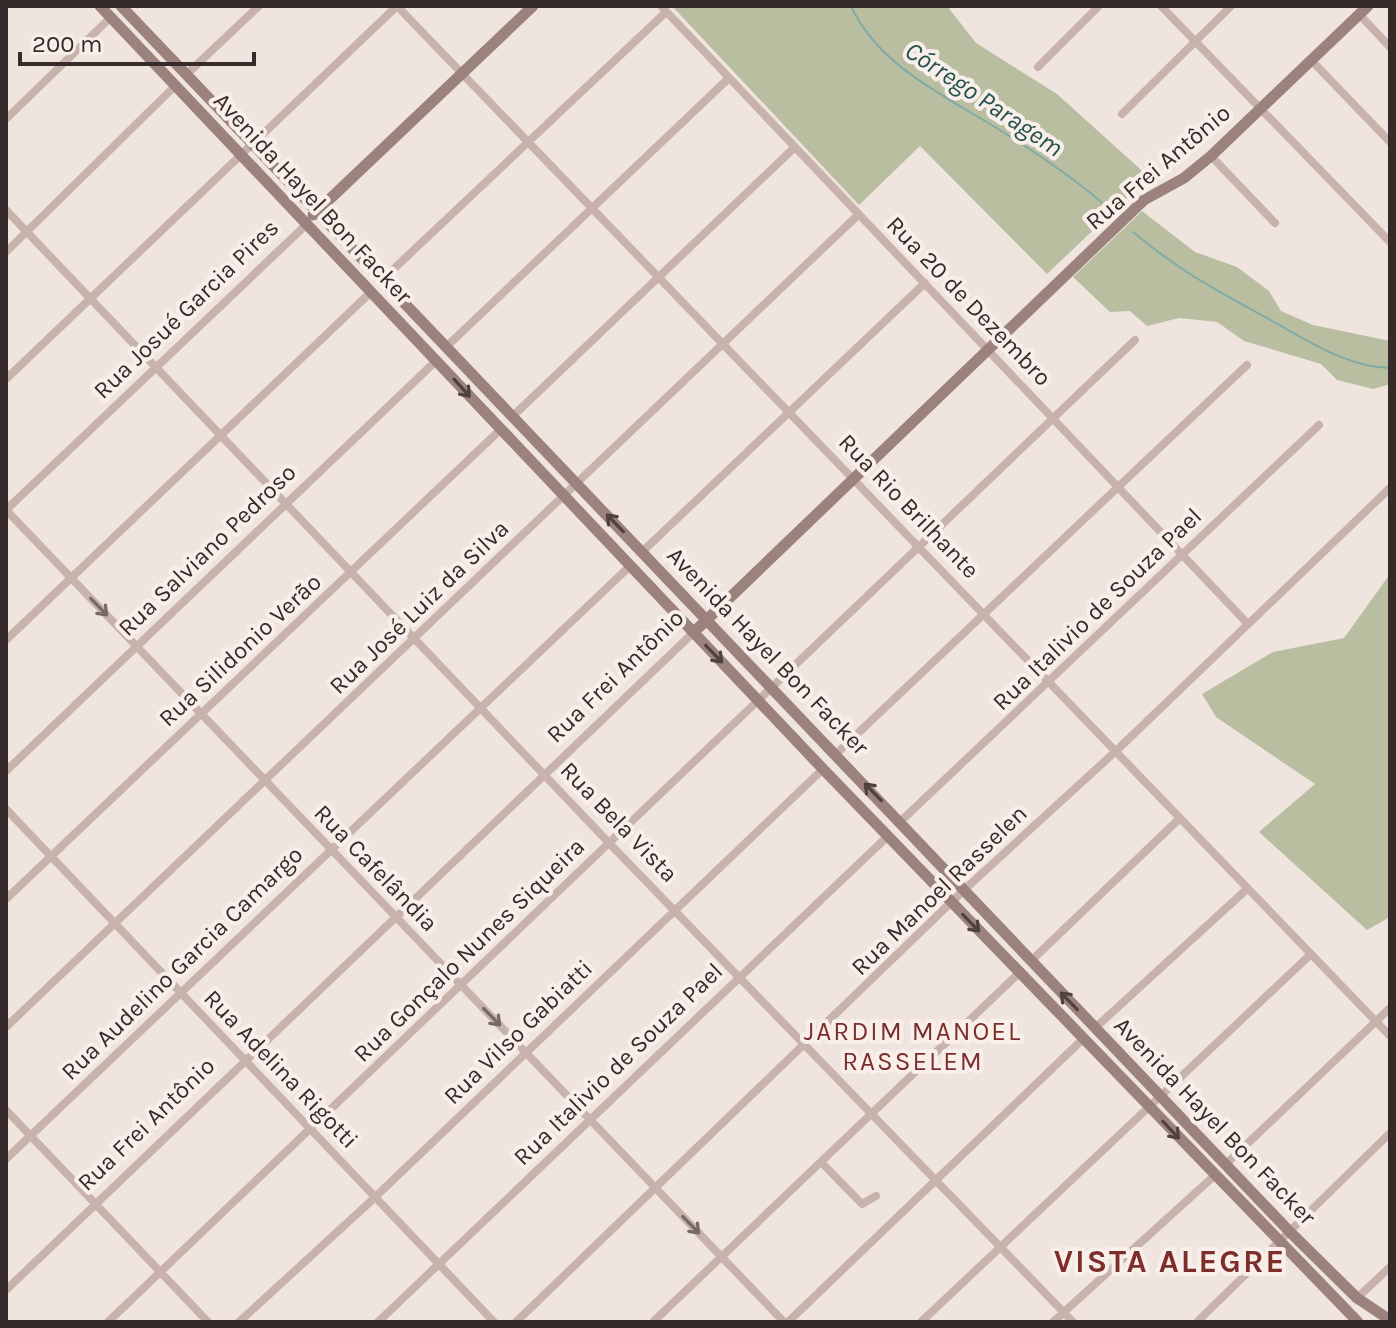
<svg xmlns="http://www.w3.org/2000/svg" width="1396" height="1328" font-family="Karla,sans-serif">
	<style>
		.green { fill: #babea0 }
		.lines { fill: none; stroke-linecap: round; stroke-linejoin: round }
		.stream { stroke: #81aaa4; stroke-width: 2 }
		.street { stroke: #c7b3ac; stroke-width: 8 }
		.secondary { stroke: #9b827d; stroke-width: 11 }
		.oneway { stroke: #4f413f }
		.oneway2 { stroke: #776864 }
		.labels { text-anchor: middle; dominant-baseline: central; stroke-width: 8; stroke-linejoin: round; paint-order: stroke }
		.street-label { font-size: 24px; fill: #362b2a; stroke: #f8efeb }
		.water-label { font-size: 26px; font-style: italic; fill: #24534d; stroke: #f8efeb }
		.neighbourhood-label { font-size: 26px; letter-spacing: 2px; fill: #7d2e2b; stroke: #f8efeb }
		.district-label { font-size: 32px; font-weight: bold; letter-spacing: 2px; fill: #7d2e2b; stroke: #f8efeb }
	</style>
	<rect width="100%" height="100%" fill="#f0e4df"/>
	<!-- green -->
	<path class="green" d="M 672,6 L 947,6 L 976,43 L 1057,94 L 1149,177 L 1047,274 L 920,146 L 859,205 Z
		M 1142,211 L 1195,252 L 1237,267 L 1269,291 L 1281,311 L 1313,325 L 1390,341 L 1390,384 L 1373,389 L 1337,380 L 1321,364 L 1244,341 L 1217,322 L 1179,318 L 1147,326 L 1130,311 L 1110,312 L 1073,277 Z
		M 1390,574 L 1390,917 L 1367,930 L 1259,832 L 1315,784 L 1216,717 L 1202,694 L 1273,652 L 1344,638 Z"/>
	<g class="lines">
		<!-- stream -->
		<path class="stream" d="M 851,6 C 877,63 939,93 990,124 C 1033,150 1074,178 1111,210
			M 1133,232 C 1182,273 1218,291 1272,321 C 1310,342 1347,367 1390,368"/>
		<!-- street -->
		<path class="street" d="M 397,6 L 1390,1036
			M 661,6 L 1248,624
			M 1161,6 L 1390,242
			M 1359,14 L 1390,47
			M 1311,60 L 1390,142
			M 1038,67 L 1099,6
			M 187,74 L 259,6
			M 1122,114 L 1231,6
			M 6,119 L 111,17
			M 1211,156 L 1275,223
			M 6,210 L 610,844 L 1073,1322
			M 6,252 L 176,85
			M 382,280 L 666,12
			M 446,347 L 729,78
			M 6,379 L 397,6
			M 513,416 L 795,147
			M 6,510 L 784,1322
			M 6,510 L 308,223
			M 642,552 L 925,283
			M 6,640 L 371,292
			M 836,754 L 1247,365
			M 6,771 L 437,360
			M 6,809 L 494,1322
			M 901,821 L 1319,425
			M 6,899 L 500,430
			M 1031,961 L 1179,819
			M 6,1027 L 859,214
			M 1095,1028 L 1247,889
			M 6,1110 L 208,1322
			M 6,1159 L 630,566
			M 821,1162 L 862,1204 L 876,1196
			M 1225,1165 L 1390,1008
			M 6,1290 L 694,632
			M 1357,1298 L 1390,1267
			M 108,1322 L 1135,340
			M 239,1322 L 371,1201 L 823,769
			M 378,1322 L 888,836
			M 516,1322 L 965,889 L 1116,751 L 1390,488
			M 653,1322 L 1019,973
			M 788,1322 L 1083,1039
			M 921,1322 L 1310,955
			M 1053,1322 L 1214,1176
			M 1197,1322 L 1390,1133"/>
		<!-- secondary -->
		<path class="secondary" d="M 100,6 L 823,769 L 1358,1322
			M 121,6 L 1289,1231 L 1357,1298 L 1390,1320
			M 313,215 L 533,6
			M 694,632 L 1144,200 L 1184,178 L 1211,156 L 1368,6"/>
	</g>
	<!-- one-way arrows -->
	<defs><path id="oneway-shaft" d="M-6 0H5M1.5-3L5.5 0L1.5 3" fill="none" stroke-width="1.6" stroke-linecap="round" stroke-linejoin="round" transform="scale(2)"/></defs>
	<g class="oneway">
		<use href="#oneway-shaft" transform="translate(462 388) rotate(48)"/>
		<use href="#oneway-shaft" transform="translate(615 523) rotate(-134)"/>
		<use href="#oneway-shaft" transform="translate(714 654) rotate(46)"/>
		<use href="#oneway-shaft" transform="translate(873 792) rotate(-134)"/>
		<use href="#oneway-shaft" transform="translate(971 923) rotate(46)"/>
		<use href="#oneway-shaft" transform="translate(1069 1001) rotate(-134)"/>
		<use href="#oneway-shaft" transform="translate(1171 1130) rotate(47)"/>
	</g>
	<g class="oneway2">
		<use href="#oneway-shaft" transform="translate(99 607) rotate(46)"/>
		<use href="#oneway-shaft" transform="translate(492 1017) rotate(46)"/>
		<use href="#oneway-shaft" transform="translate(691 1225) rotate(46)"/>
	</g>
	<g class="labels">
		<!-- street labels -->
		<g class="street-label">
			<text transform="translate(1158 167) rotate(-40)">Rua Frei Antônio</text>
			<text transform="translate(313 198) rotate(47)">Avenida Hayel Bon Facker</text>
			<text transform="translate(969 301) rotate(46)">Rua 20 de Dezembro</text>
			<text transform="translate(186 309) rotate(-44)">Rua Josué Garcia Pires</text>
			<text transform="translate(909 506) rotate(46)">Rua Rio Brilhante</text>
			<text transform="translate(207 550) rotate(-44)">Rua Salviano Pedroso</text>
			<text transform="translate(419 607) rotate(-44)">Rua José Luiz da Silva</text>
			<text transform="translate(1097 609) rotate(-44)">Rua Italivio de Souza Pael</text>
			<text transform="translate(240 650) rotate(-43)">Rua Silidonio Verão</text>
			<text transform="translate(768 651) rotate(46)">Avenida Hayel Bon Facker</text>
			<text transform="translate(615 676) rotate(-44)">Rua Frei Antônio</text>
			<text transform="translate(619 822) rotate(46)">Rua Bela Vista</text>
			<text transform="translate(376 868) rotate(46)">Rua Cafelândia</text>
			<text transform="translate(939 890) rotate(-44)">Rua Manoel Rasselen</text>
			<text transform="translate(469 950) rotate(-44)">Rua Gonçalo Nunes Siqueira</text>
			<text transform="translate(182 963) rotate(-44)">Rua Audelino Garcia Camargo</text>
			<text transform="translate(518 1032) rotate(-44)">Rua Vilso Gabiatti</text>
			<text transform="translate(618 1064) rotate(-44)">Rua Italivio de Souza Pael</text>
			<text transform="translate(281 1069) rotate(46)">Rua Adelina Rigotti</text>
			<text transform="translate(1215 1121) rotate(46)">Avenida Hayel Bon Facker</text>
			<text transform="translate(146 1124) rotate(-44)">Rua Frei Antônio</text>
		</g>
		<!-- water labels -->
		<g class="water-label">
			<text transform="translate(984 99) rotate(34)">Córrego Paragem</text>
		</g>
		<!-- neighbourhood labels -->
		<g class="neighbourhood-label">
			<text x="913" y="1031">JARDIM MANOEL<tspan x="913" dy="30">RASSELEM</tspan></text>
		</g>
		<!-- district labels -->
		<g class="district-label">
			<text x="1170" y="1261">VISTA ALEGRE</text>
		</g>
	</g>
	<!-- border -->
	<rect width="1396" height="1328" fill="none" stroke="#362b2a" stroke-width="16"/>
	<!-- scale -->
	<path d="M20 52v12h234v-12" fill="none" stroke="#362b2a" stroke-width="4"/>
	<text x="32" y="52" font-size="24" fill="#362b2a" stroke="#f8efeb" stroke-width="6" paint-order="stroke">200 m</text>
</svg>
